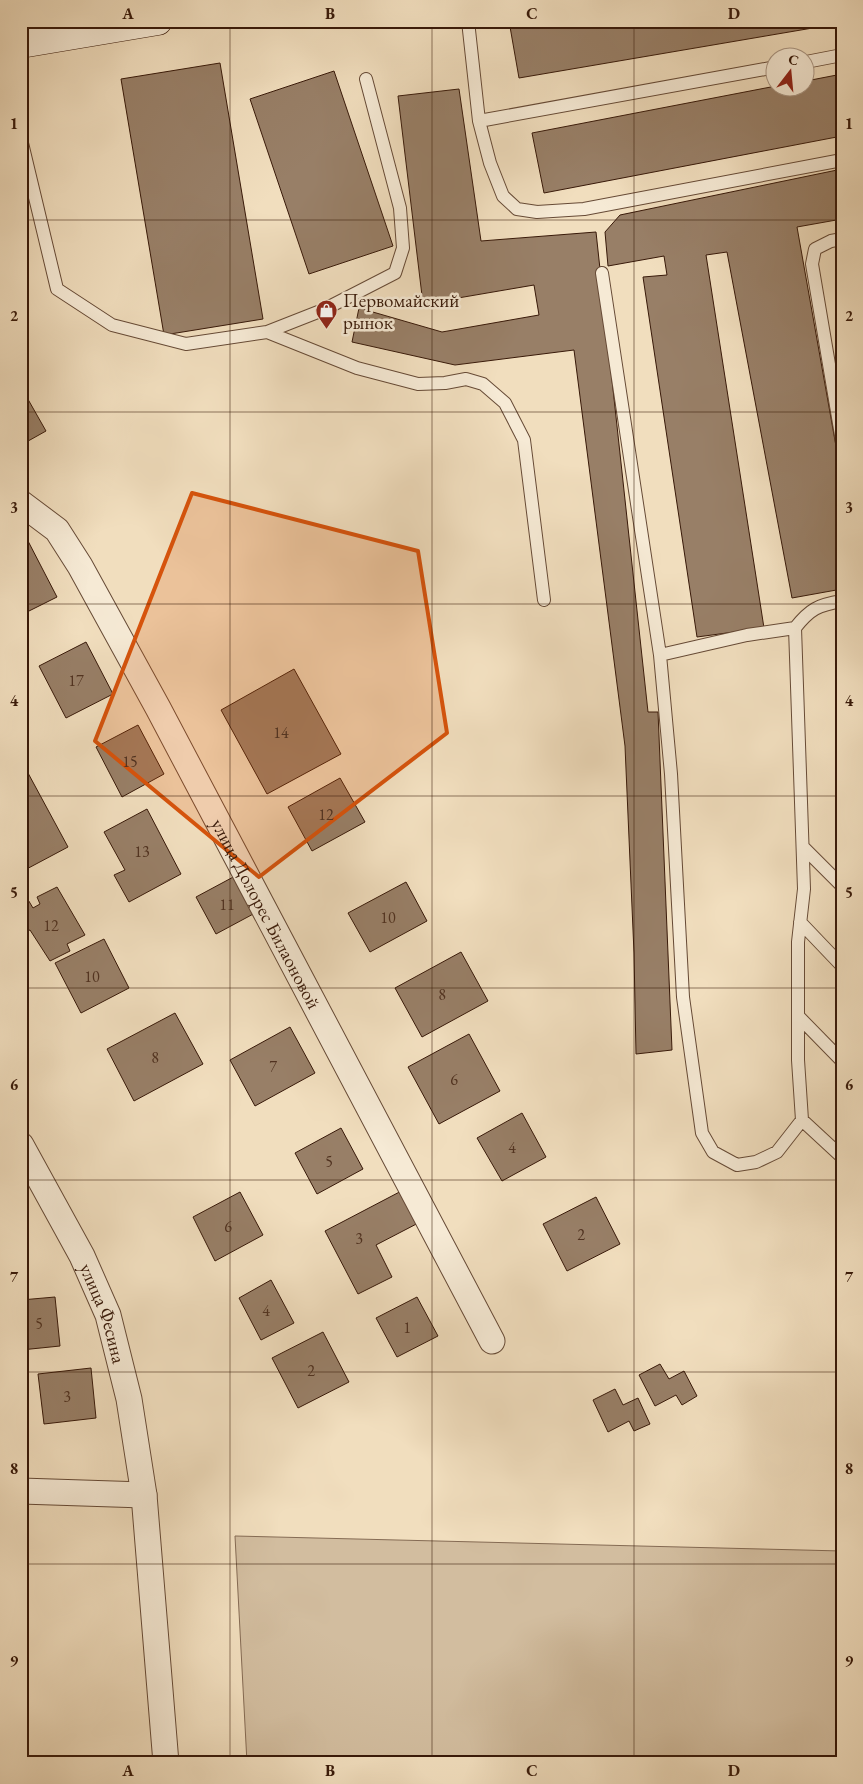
<svg xmlns="http://www.w3.org/2000/svg" width="863" height="1784" font-family="'EB Garamond',serif">
	<style>
		.green { fill: #d2bd9f; stroke: #856b54 }
		.building { fill: #987f67; stroke: #381909 }
		.lines { fill: none; stroke-linecap: round; stroke-linejoin: round }
		.lane-casing { stroke: #664a36; stroke-width: 14 }
		.street-casing { stroke: #664a36; stroke-width: 27 }
		.secondary-casing { stroke: #381909; stroke-width: 29 }
		.lane { stroke: #f6ead5; stroke-width: 12 }
		.street { stroke: #f6ead5; stroke-width: 25 }
		.secondary { stroke: #f6ead5; stroke-width: 28 }
		.marked { fill: #d6530c; fill-opacity: 0.2; stroke: #d6530c; stroke-width: 4; stroke-linejoin: round }
		.grid { fill: none; stroke: #381909; stroke-width: 1; stroke-opacity: 0.55 }
		.labels { text-anchor: middle; dominant-baseline: central; stroke-width: 5; stroke-linejoin: round; paint-order: stroke }
		.number-label { font-size: 16px; fill: #503220 }
		.poi-label { font-size: 19px; fill: #381909; stroke: #f6ead5; text-anchor: start }
		.street-label { font-size: 19px; fill: #381909; stroke: #f6ead5 }
		.neatline { fill: none; stroke: #381909; stroke-width: 2 }
		.grid-label { font-size: 16px; text-anchor: middle; font-weight: bold; fill: #381909 }
	</style>
	<rect width="100%" height="100%" fill="#f1debe"/>
	<filter id="stains"><feTurbulence type="fractalNoise" baseFrequency=".004" numOctaves="4"/><feColorMatrix values="0 0 0 0 .2 0 0 0 0 .09 0 0 0 0 .02 0 0 0 .5 -.17"/></filter>
	<radialGradient id="worn" r=".72"><stop offset=".6" stop-color="#630" stop-opacity="0"/><stop offset="1" stop-color="#630" stop-opacity=".3"/></radialGradient>
	<!-- green -->
	<path class="green" d="M 235,1536 L 842,1551 L 842,1763 L 247,1763 Z"/>
	<!-- building -->
	<path class="building" d="M 509,21 L 842,21 L 842,23 L 519,78 Z
		M 220,63 L 263,319 L 164,335 L 121,79 Z
		M 334,71 L 393,246 L 309,274 L 250,99 Z
		M 842,74 L 842,136 L 544,193 L 532,133 L 776,86 L 806,88 L 806,81 Z
		M 459,89 L 481,241 L 596,232 L 648,712 L 658,712 L 672,1050 L 636,1054 L 634,953 L 625,746 L 574,350 L 455,365 L 352,342 L 359,308 L 442,332 L 539,315 L 534,285 L 423,304 L 398,96 Z
		M 842,169 L 842,219 L 797,227 L 842,480 L 842,589 L 792,598 L 727,252 L 706,255 L 764,628 L 697,637 L 643,277 L 667,275 L 664,256 L 608,266 L 605,232 L 620,215 Z
		M 21,387 L 46,431 L 21,445 Z
		M 28,541 L 57,597 L 21,615 L 21,544 Z
		M 86,642 L 113,694 L 66,718 L 39,666 Z
		M 294,669 L 341,754 L 267,794 L 221,710 Z
		M 138,725 L 164,774 L 122,797 L 96,747 Z
		M 28,773 L 68,847 L 21,872 L 21,777 Z
		M 340,778 L 365,822 L 312,851 L 288,807 Z
		M 147,809 L 181,874 L 129,902 L 114,875 L 125,870 L 104,832 Z
		M 237,875 L 257,912 L 216,934 L 196,897 Z
		M 406,882 L 427,921 L 370,952 L 348,913 Z
		M 57,887 L 85,935 L 67,944 L 70,951 L 50,961 L 30,930 L 27,931 L 21,921 L 21,901 L 27,898 L 33,908 L 40,904 L 37,897 Z
		M 104,939 L 129,988 L 81,1013 L 55,963 Z
		M 461,952 L 488,1001 L 422,1037 L 395,988 Z
		M 175,1013 L 203,1064 L 134,1101 L 107,1049 Z
		M 290,1027 L 315,1073 L 255,1106 L 230,1060 Z
		M 469,1034 L 500,1091 L 439,1124 L 408,1067 Z
		M 522,1113 L 546,1157 L 502,1181 L 477,1138 Z
		M 341,1128 L 363,1169 L 317,1194 L 295,1153 Z
		M 409,1187 L 426,1219 L 376,1245 L 392,1277 L 358,1294 L 325,1231 Z
		M 240,1192 L 263,1235 L 215,1261 L 193,1217 Z
		M 596,1197 L 620,1244 L 567,1271 L 543,1224 Z
		M 21,1239 L 26,1276 L 21,1277 Z
		M 271,1280 L 294,1323 L 261,1340 L 239,1298 Z
		M 55,1297 L 60,1346 L 21,1350 L 21,1300 Z
		M 417,1297 L 438,1336 L 397,1357 L 376,1318 Z
		M 323,1332 L 349,1382 L 298,1408 L 272,1358 Z
		M 660,1364 L 669,1379 L 684,1371 L 697,1396 L 682,1405 L 676,1395 L 655,1406 L 639,1375 Z
		M 91,1368 L 96,1418 L 44,1424 L 38,1374 Z
		M 615,1389 L 623,1405 L 638,1398 L 650,1424 L 634,1431 L 629,1421 L 608,1432 L 593,1400 Z"/>
	<g class="lines">
		<defs>
			<path id="lane" d="M 468,21 L 479,121 L 490,163 L 503,196 L 517,209 L 537,212 L 584,209 L 842,160
				M 806,62 L 842,55
				M 479,121 L 776,67
				M 21,139 L 57,289 L 112,325 L 186,344 L 267,332 L 323,310 L 395,273 L 403,248 L 400,208 L 366,79
				M 842,239 L 831,241 L 815,249 L 812,264 L 842,441
				M 602,273 L 660,655
				M 267,332 L 357,368 L 418,384 L 445,383 L 466,379 L 483,384 L 505,403 L 524,440 L 544,600
				M 842,601 C 818,605 810,609 795,628 L 804,889 L 798,942 L 798,1060 L 802,1120 L 842,1157
				M 795,628 L 747,635 L 660,655 L 671,774 L 683,997 L 702,1133 L 713,1152 L 737,1165 L 756,1162 L 777,1152 L 802,1120
				M 803,847 L 842,886
				M 800,922 L 842,966
				M 798,1016 L 842,1061"/>
			<g id="street">
				<path id="s1" d="M 21,503 L 57,530 L 80,566 L 158,708 L 492,1341"/>
				<path id="s2" d="M 21,1145 L 82,1256 L 108,1315 L 129,1399 L 144,1495 L 166,1763"/>
				<path d="M 21,1491 L 144,1495"/>
			</g>
			<path id="secondary" d="M 21,44 L 158,21"/>
		</defs>
		<!-- lane casing -->
		<use href="#lane" class="lane-casing"/>
		<!-- street casing -->
		<use href="#street" class="street-casing"/>
		<!-- secondary casing -->
		<use href="#secondary" class="secondary-casing"/>
		<!-- lane -->
		<use href="#lane" class="lane"/>
		<!-- street -->
		<use href="#street" class="street"/>
		<!-- secondary -->
		<use href="#secondary" class="secondary"/>
	</g>
	<!-- marked area -->
	<path class="marked" d="M 192,493 L 418,551 L 447,733 L 259,877 L 95,741 Z"/>
	<!-- grid -->
	<path class="grid" d="M 230,21 L 230,1763M 432,21 L 432,1763M 634,21 L 634,1763M 21,220 L 842,220M 21,412 L 842,412M 21,604 L 842,604M 21,796 L 842,796M 21,988 L 842,988M 21,1180 L 842,1180M 21,1372 L 842,1372M 21,1564 L 842,1564"/>
	<!-- icons -->
	<defs>
		<symbol id="shop-pin" viewBox="-11 -11 22 30"><path d="M0 17L-7.5 6A9.5 9.5 0 1 1 7.5 6Z" fill="#8f2418" stroke="#f6ead5"/><path d="M-5-2.5h2.3a2.7 3.5 0 0 1 5.4 0H5L5.5 6h-11ZM-1.5-2.5h3a1.5 2.3 0 0 0-3 0Z" fill="#fff"/></symbol>
	</defs>
	<g fill-rule="evenodd">
		<use href="#shop-pin" x="314" y="298" width="25" height="34"/>
	</g>
	<g class="labels">
		<!-- number labels -->
		<g class="number-label">
			<text x="76" y="680">17</text>
			<text x="281" y="732">14</text>
			<text x="130" y="761">15</text>
			<text x="326" y="814">12</text>
			<text x="142" y="851">13</text>
			<text x="227" y="904">11</text>
			<text x="388" y="917">10</text>
			<text x="51" y="925">12</text>
			<text x="92" y="976">10</text>
			<text x="442" y="994">8</text>
			<text x="155" y="1057">8</text>
			<text x="273" y="1066">7</text>
			<text x="454" y="1079">6</text>
			<text x="512" y="1147">4</text>
			<text x="329" y="1161">5</text>
			<text x="228" y="1226">6</text>
			<text x="581" y="1234">2</text>
			<text x="359" y="1238">3</text>
			<text x="266" y="1310">4</text>
			<text x="39" y="1323">5</text>
			<text x="407" y="1327">1</text>
			<text x="311" y="1370">2</text>
			<text x="67" y="1396">3</text>
		</g>
		<!-- poi labels -->
		<g class="poi-label">
			<text x="343" y="300">Первомайский<tspan x="343" dy="22">рынок</tspan></text>
		</g>
		<!-- street labels -->
		<g class="street-label">
			<text stroke="none"><textPath href="#s1" startOffset="482">улица Долорес Билаоновой</textPath></text>
			<text stroke="none"><textPath href="#s2" startOffset="188">улица Фесина</textPath></text>
		</g>
	</g>
	<!-- margin -->
	<rect width="863" height="1784" fill="none" stroke="#f1debe" stroke-width="55"/>
	<!-- north arrow -->
	<g transform="translate(790 72) rotate(16)"><circle r="24" fill="#f6ead5" stroke="#aa9683"/>
	<path d="M0-4L9 19L0 12L-9 19Z" fill="#8f2418"/>
	<text y="-8" font-size="14" font-weight="bold" text-anchor="middle" fill="#381909">С</text>
	</g>
	<rect x="28" y="28" width="808" height="1728" class="neatline"/>
	<g class="grid-label">
		<text x="128" y="19">A</text>
		<text x="330" y="19">B</text>
		<text x="532" y="19">C</text>
		<text x="734" y="19">D</text>
		<text x="14" y="129">1</text>
		<text x="849" y="129">1</text>
		<text x="14" y="321">2</text>
		<text x="849" y="321">2</text>
		<text x="14" y="513">3</text>
		<text x="849" y="513">3</text>
		<text x="14" y="706">4</text>
		<text x="849" y="706">4</text>
		<text x="14" y="898">5</text>
		<text x="849" y="898">5</text>
		<text x="14" y="1090">6</text>
		<text x="849" y="1090">6</text>
		<text x="14" y="1282">7</text>
		<text x="849" y="1282">7</text>
		<text x="14" y="1474">8</text>
		<text x="849" y="1474">8</text>
		<text x="14" y="1666">9</text>
		<text x="849" y="1666">9</text>
		<text x="128" y="1776">A</text>
		<text x="330" y="1776">B</text>
		<text x="532" y="1776">C</text>
		<text x="734" y="1776">D</text>
	</g>
	<rect width="100%" height="100%" filter="url(#stains)"/>
	<rect width="100%" height="100%" fill="url(#worn)"/>
</svg>
